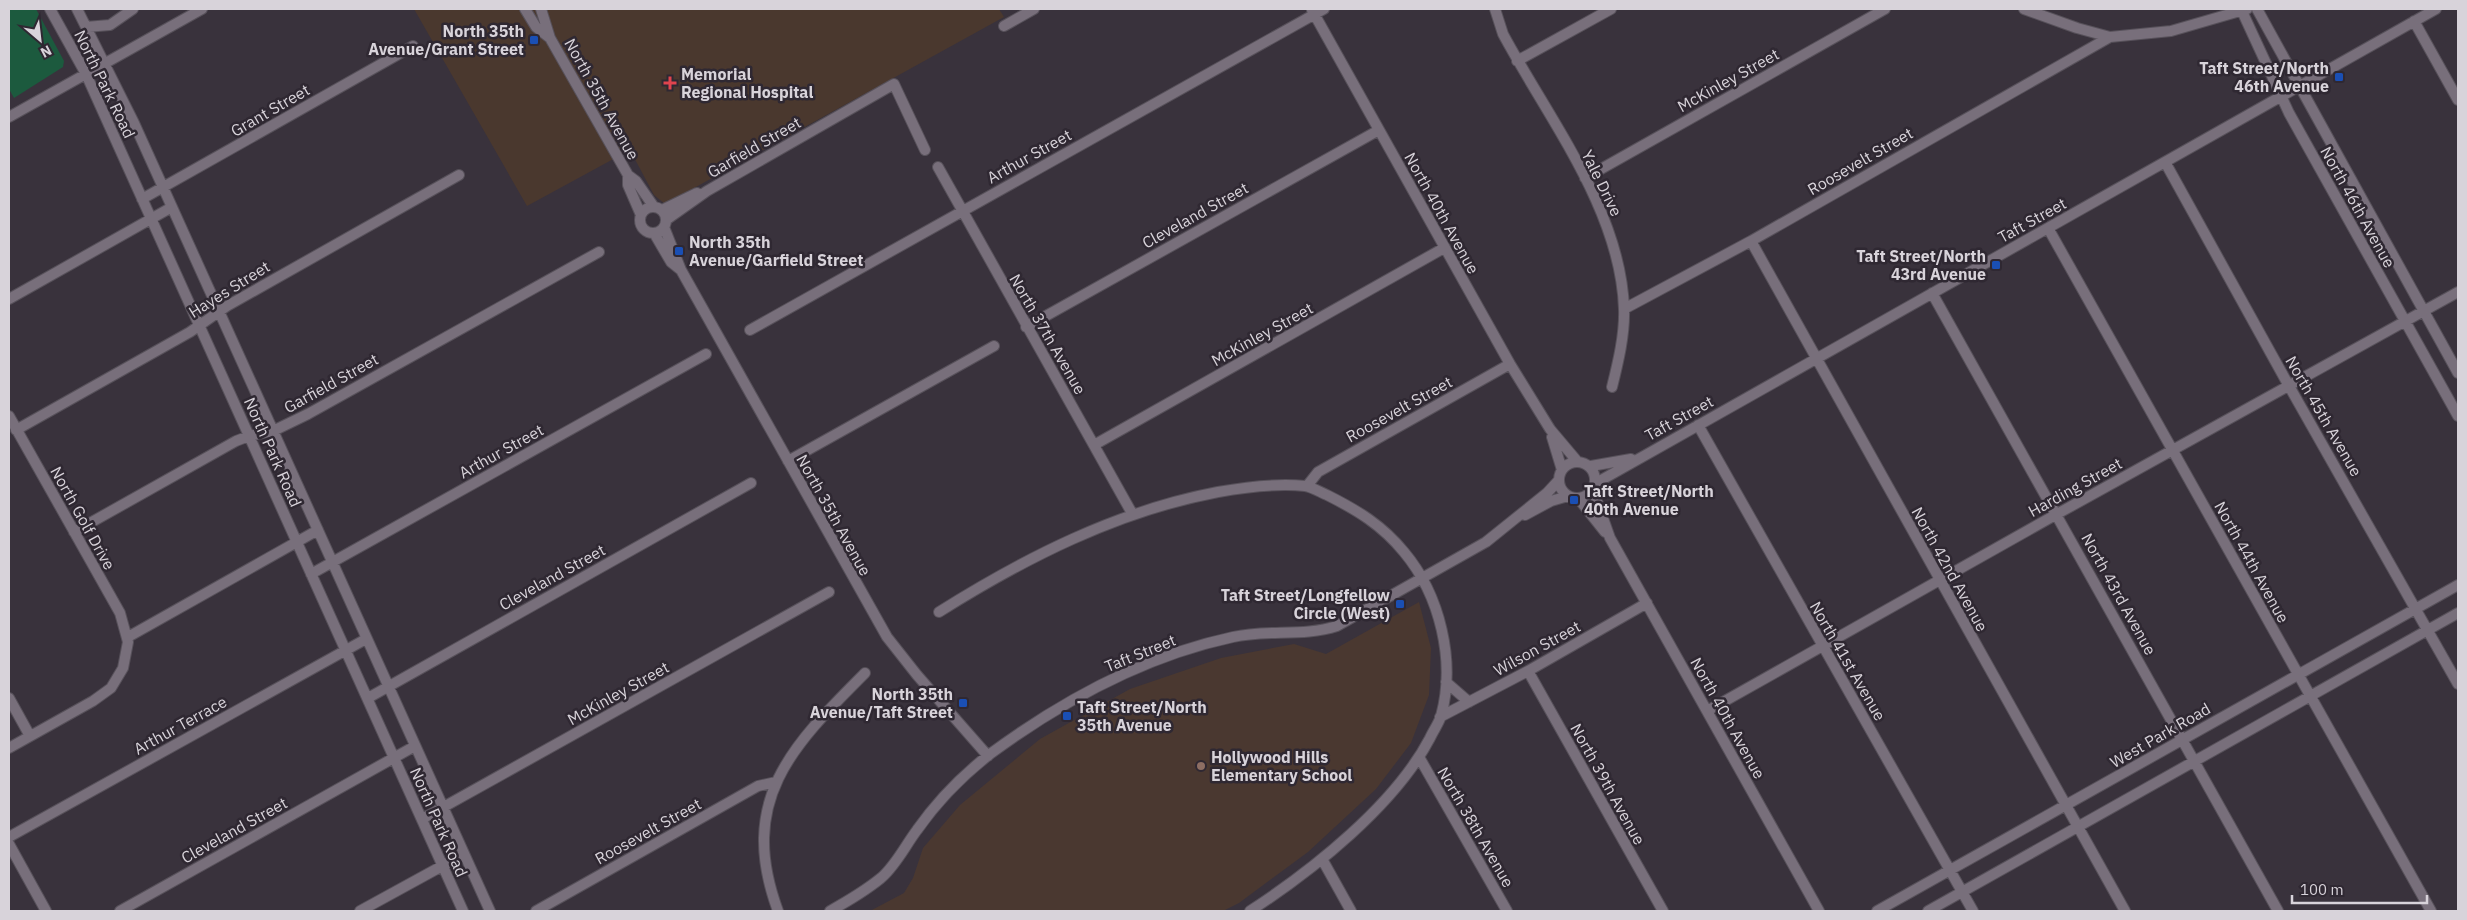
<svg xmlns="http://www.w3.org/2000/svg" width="2467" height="920" font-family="'IBM Plex Sans',sans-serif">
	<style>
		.education { fill: #4a3830 }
		.medical { fill: #4a382e }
		.green { fill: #1c5a3e }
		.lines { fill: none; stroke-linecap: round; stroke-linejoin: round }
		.minor-casing { stroke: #57515a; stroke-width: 12 }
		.minor { stroke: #786f7b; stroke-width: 10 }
		.transit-dot { fill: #1a4fb4; stroke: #2f2832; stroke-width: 2 }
		.health-dot { fill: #e0444e; stroke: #2f2832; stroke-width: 2 }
		.education-dot { fill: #8d6e63; stroke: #2f2832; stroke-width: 2 }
		.labels { text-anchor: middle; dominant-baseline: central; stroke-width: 5; stroke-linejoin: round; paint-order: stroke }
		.poi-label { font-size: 16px; font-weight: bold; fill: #d8d3da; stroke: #2f2832; text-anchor: end }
		.street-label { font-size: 16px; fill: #d8d3da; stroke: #2f2832 }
	</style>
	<rect width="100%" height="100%" fill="#39323c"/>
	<!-- education -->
	<path class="education" d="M 1419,602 L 1431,648 L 1429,695 L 1411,743 L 1376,789 L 1308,852 L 1239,903 L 1223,911 L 870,911 L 904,893 L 913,878 L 923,848 L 960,805 L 1040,739 L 1130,689 L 1221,658 L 1294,644 L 1326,654 Z"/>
	<!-- medical -->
	<path class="medical" d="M 414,9 L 999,9 L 1004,17 L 665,204 L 654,195 L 630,150 L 527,206 Z"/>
	<!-- green -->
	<path class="green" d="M 9,9 L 36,9 L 64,61 L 63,67 L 14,98 L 9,89 Z"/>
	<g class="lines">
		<defs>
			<path id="minor" d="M 50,9 L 86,74 L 463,911
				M 77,9 L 134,123 L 490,911
				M 525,9 L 536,27 L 550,38
				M 541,9 L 550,38 L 628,175 L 628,185 L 641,215
				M 1495,9 L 1503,34 C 1548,118 1621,210 1624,309 C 1625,334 1618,363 1612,387
				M 2024,9 L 2077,28 L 2110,37 L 2171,31 L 2247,9
				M 2241,9 L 2289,113 L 2458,416
				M 2257,9 L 2458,373
				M 1312,10 L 1510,364 L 1550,429 L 1577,461
				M 2414,21 L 2458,100
				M 1004,26 L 1034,9
				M 86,27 L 110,25 L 133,9
				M 1517,61 L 1611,9
				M 9,117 L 202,9
				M 2165,162 L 2289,386 L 2458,684
				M 938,167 L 1133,515
				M 628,175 L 636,181 L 654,207
				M 1585,178 L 1885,9
				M 142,199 L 413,46
				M640 220a13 13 0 1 1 26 0a13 13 0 1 1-26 0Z
				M 662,210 L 697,193
				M 666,220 L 707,191 L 894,84 L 925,150
				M 664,227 L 681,270 L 887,637 L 917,675 L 988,756
				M 2048,228 L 2431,911
				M 654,233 L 671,262 L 681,270
				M 1751,241 L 2125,911
				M 1932,293 L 2278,911
				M 9,299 L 172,207
				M 1624,309 L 1751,241 L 2110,37
				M 1026,327 L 1379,130
				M 750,330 L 1324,9
				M 9,416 L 120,613 L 128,642 L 123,668 L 111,688 L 93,701 L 9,748
				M 1698,425 L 1973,911
				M 16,430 L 190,332 L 227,306 L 459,175
				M 1552,437 L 1562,470
				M 1094,445 L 1444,248
				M 788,461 L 994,346
				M1559 480a18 18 0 1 1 36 0a18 18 0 1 1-36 0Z
				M 1591,466 L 1631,459
				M 1596,483 L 2436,9
				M 1307,486 L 1318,472 L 1510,364
				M 1593,490 L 1610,538 L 1819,911
				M 1578,498 L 1605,532
				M 1525,515 L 1551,501 L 1568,496
				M 74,532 L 236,441 L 249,436 L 273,431 L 308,414 L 599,252
				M 311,574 L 706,354
				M 939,612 C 1025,558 1117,511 1218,492 C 1246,487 1276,483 1305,486 C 1312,487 1320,492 1327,495 C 1357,510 1382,525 1404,552 C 1440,595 1456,661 1441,716 C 1439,723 1433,731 1430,738 C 1395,805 1313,870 1250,911
				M 128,637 L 318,530
				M 1528,671 L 1663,911
				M 1446,682 L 1469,702
				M 9,698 L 30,736
				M 368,698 L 751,483
				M 1707,711 L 2057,514 L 2458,292
				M 1440,717 L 1528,671 L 1647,603
				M 1419,757 L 1507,911
				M 422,819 L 829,592
				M 9,837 L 366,639
				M 9,844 L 46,911
				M 1322,859 L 1351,911
				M 120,911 L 415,746
				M 360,911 L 464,854
				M 536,911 L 758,786 L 776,782
				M 778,911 C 737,800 792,746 865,673
				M 830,911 C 848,901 865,891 881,878 C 896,865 905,846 917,830 C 936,803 963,775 990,754 C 1062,701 1144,656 1233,637 C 1268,629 1303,637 1337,626 L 1486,542 L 1547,493 L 1559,480
				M 1877,911 L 2458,585
				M 1928,911 L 2458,613"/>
		</defs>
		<!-- minor casing -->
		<use href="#minor" class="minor-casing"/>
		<!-- minor -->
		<use href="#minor" class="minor"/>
	</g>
	<!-- markers -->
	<g class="transit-dot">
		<rect x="529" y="35" width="10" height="10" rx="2.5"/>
		<rect x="2334" y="72" width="10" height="10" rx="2.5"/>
		<rect x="674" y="246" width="10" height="10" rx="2.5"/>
		<rect x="1991" y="260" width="10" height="10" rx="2.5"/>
		<rect x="1569" y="495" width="10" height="10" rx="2.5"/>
		<rect x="1395" y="599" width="10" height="10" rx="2.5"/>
		<rect x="958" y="698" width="10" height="10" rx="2.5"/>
		<rect x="1062" y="711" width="10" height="10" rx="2.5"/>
	</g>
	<path class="health-dot" d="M667.5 75.5h5v5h5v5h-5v5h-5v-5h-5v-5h5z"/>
	<circle class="education-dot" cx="1201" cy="766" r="5"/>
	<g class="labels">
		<!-- poi labels -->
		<g class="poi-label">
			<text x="524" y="31">North 35th<tspan x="524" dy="18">Avenue/Grant Street</tspan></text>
			<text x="2329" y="68">Taft Street/North<tspan x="2329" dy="18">46th Avenue</tspan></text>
			<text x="681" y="74" text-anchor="start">Memorial<tspan x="681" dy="18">Regional Hospital</tspan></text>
			<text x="689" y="242" text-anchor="start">North 35th<tspan x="689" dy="18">Avenue/Garfield Street</tspan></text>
			<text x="1986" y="256">Taft Street/North<tspan x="1986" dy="18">43rd Avenue</tspan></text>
			<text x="1584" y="491" text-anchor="start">Taft Street/North<tspan x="1584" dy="18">40th Avenue</tspan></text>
			<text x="1390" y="595">Taft Street/Longfellow<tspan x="1390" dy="18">Circle (West)</tspan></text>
			<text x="953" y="694">North 35th<tspan x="953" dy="18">Avenue/Taft Street</tspan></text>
			<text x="1077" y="707" text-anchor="start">Taft Street/North<tspan x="1077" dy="18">35th Avenue</tspan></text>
			<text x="1211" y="757" text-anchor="start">Hollywood Hills<tspan x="1211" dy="18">Elementary School</tspan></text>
		</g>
		<!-- street labels -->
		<g class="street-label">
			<text transform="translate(1728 80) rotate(-29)">McKinley Street</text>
			<text transform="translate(105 84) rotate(64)">North Park Road</text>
			<text transform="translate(602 99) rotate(61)">North 35th Avenue</text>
			<text transform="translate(270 110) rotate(-30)">Grant Street</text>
			<text transform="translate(754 147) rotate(-30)">Garfield Street</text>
			<text transform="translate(1029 156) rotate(-29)">Arthur Street</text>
			<text transform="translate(1860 161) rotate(-30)">Roosevelt Street</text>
			<text transform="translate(1602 183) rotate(64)">Yale Drive</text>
			<text transform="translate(2358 207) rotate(61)">North 46th Avenue</text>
			<text transform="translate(1442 213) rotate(61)">North 40th Avenue</text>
			<text transform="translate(1195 215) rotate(-29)">Cleveland Street</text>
			<text transform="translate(2032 220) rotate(-29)">Taft Street</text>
			<text transform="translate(229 289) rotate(-32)">Hayes Street</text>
			<text transform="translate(1048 334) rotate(60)">North 37th Avenue</text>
			<text transform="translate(1262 334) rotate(-29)">McKinley Street</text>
			<text transform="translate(331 383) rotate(-29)">Garfield Street</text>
			<text transform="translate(1399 409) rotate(-29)">Roosevelt Street</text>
			<text transform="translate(2324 416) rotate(60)">North 45th Avenue</text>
			<text transform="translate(1679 418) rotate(-29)">Taft Street</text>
			<text transform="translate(501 451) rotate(-29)">Arthur Street</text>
			<text transform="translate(273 452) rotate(66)">North Park Road</text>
			<text transform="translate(2075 487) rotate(-29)">Harding Street</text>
			<text transform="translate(834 515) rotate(61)">North 35th Avenue</text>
			<text transform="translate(83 518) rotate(61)">North Golf Drive</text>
			<text transform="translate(2252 562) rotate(61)">North 44th Avenue</text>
			<text transform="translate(1950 569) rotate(61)">North 42nd Avenue</text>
			<text transform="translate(552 577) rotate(-29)">Cleveland Street</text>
			<text transform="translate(2119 594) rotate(61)">North 43rd Avenue</text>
			<text transform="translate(1537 648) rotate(-29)">Wilson Street</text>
			<text transform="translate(1140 653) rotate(-22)">Taft Street</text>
			<text transform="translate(1848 661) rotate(60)">North 41st Avenue</text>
			<text transform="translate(618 693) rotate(-29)">McKinley Street</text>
			<text transform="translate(1728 718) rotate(61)">North 40th Avenue</text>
			<text transform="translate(180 725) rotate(-29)">Arthur Terrace</text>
			<text transform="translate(2160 735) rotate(-30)">West Park Road</text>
			<text transform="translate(1608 784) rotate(61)">North 39th Avenue</text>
			<text transform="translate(439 822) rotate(66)">North Park Road</text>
			<text transform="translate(1476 827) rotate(60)">North 38th Avenue</text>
			<text transform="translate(234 830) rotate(-29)">Cleveland Street</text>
			<text transform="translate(648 831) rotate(-29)">Roosevelt Street</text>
		</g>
	</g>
	<!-- border -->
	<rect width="2467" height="920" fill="none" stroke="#d8d3da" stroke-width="20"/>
	<!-- north arrow -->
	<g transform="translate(40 40) rotate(152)" stroke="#2f2832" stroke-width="4" paint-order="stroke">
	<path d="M0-4L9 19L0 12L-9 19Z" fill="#d8d3da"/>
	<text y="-8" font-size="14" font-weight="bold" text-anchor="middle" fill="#d8d3da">N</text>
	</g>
	<!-- scale -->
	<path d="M2292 895v8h135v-8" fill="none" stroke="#d8d3da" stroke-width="2.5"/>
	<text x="2300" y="895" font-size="15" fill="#d8d3da" stroke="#2f2832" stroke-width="4" paint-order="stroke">100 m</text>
</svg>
